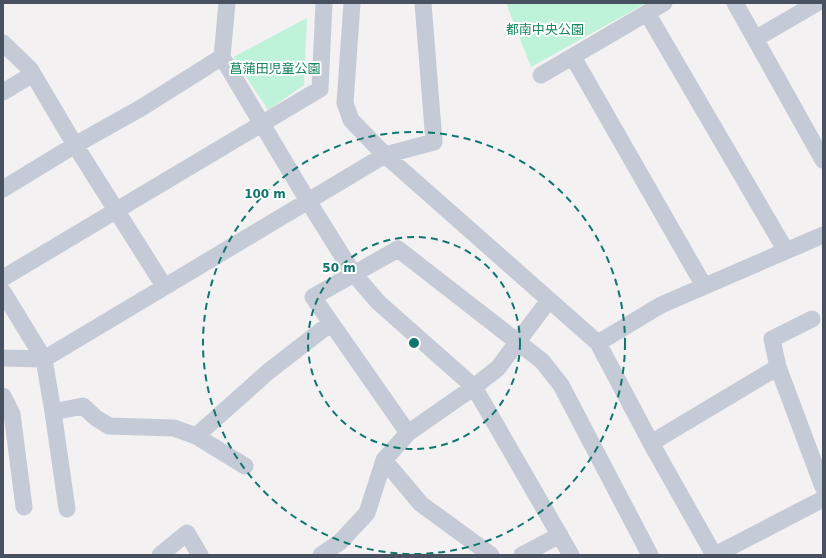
<svg xmlns="http://www.w3.org/2000/svg" width="826" height="558" font-family="'DejaVu Sans','Noto Sans JP',sans-serif">
	<style>
		.green { fill: #bef2d9 }
		.lines { fill: none; stroke-linecap: round; stroke-linejoin: round }
		.street { stroke: #c4cbd6; stroke-width: 17 }
		.ring { fill: none; stroke: #0f766e; stroke-width: 2; stroke-dasharray: 7 5 }
		.labels { text-anchor: middle; dominant-baseline: central; stroke-width: 4; stroke-linejoin: round; paint-order: stroke }
		.park-label { font-size: 13px; fill: #13865c; stroke: #fff }
		.centre { fill: #0f766e; stroke: #fff; stroke-width: 2 }
		.ring-label { font-size: 12px; text-anchor: middle; font-weight: bold; fill: #0f766e; stroke: #fff; stroke-width: 4; stroke-linejoin: round; paint-order: stroke }
	</style>
	<rect width="100%" height="100%" fill="#f3f1f1"/>
	<!-- green -->
	<path class="green" d="M 506,3 L 646,3 L 531,67 Z
		M 307,18 L 304,85 L 268,110 L 233,57 Z"/>
	<g class="lines">
		<!-- street -->
		<path class="street" d="M 352,3 L 345,103 L 351,120 L 385,155 L 598,343 L 651,443 L 714,555
			M 735,3 L 823,160
			M 647,13 L 786,251
			M 755,39 L 817,3
			M 3,43 L 30,69 L 75,145 L 164,286
			M 222,57 L 308,201 L 353,273 L 378,302 L 474,387 L 571,555
			M 573,57 L 704,286
			M 541,75 L 664,3
			M 3,92 L 33,74
			M 3,189 L 75,145 L 141,108 L 222,57 L 227,3
			M 3,278 L 320,89 L 324,3
			M 3,292 L 44,359 L 385,155 L 434,142 L 423,3
			M 598,343 L 661,305 L 823,235
			M 3,358 L 44,359 L 53,412 L 67,509
			M 778,367 L 772,339 L 812,319
			M 3,396 L 12,414 L 24,507
			M 53,412 L 83,406 L 96,418 L 109,426 L 174,428 L 196,436 L 245,466
			M 408,433 L 313,297 L 398,249 L 542,361 L 561,385 L 650,555
			M 196,436 L 269,371 L 331,323
			M 651,443 L 778,367 L 823,487
			M 384,460 L 421,504 L 491,555
			M 160,555 L 187,533 L 200,555
			M 321,555 L 340,542 L 367,513 L 384,460 L 408,433 L 474,387 L 498,368 L 549,300
			M 522,555 L 560,535
			M 715,555 L 823,499"/>
	</g>
	<!-- distance rings -->
	<g class="ring">
		<circle cx="414" cy="343" r="106"/>
		<circle cx="414" cy="343" r="211"/>
	</g>
	<g class="labels">
		<!-- park labels -->
		<g class="park-label">
			<text x="545" y="29">都南中央公園</text>
			<text x="275" y="68">菖蒲田児童公園</text>
		</g>
	</g>
	<circle cx="414" cy="343" r="6" class="centre"/>
	<g class="ring-label">
		<text x="265" y="198">100 m</text>
		<text x="339" y="272">50 m</text>
	</g>
	<!-- border -->
	<rect width="826" height="558" fill="none" stroke="#47515f" stroke-width="8"/>
</svg>
